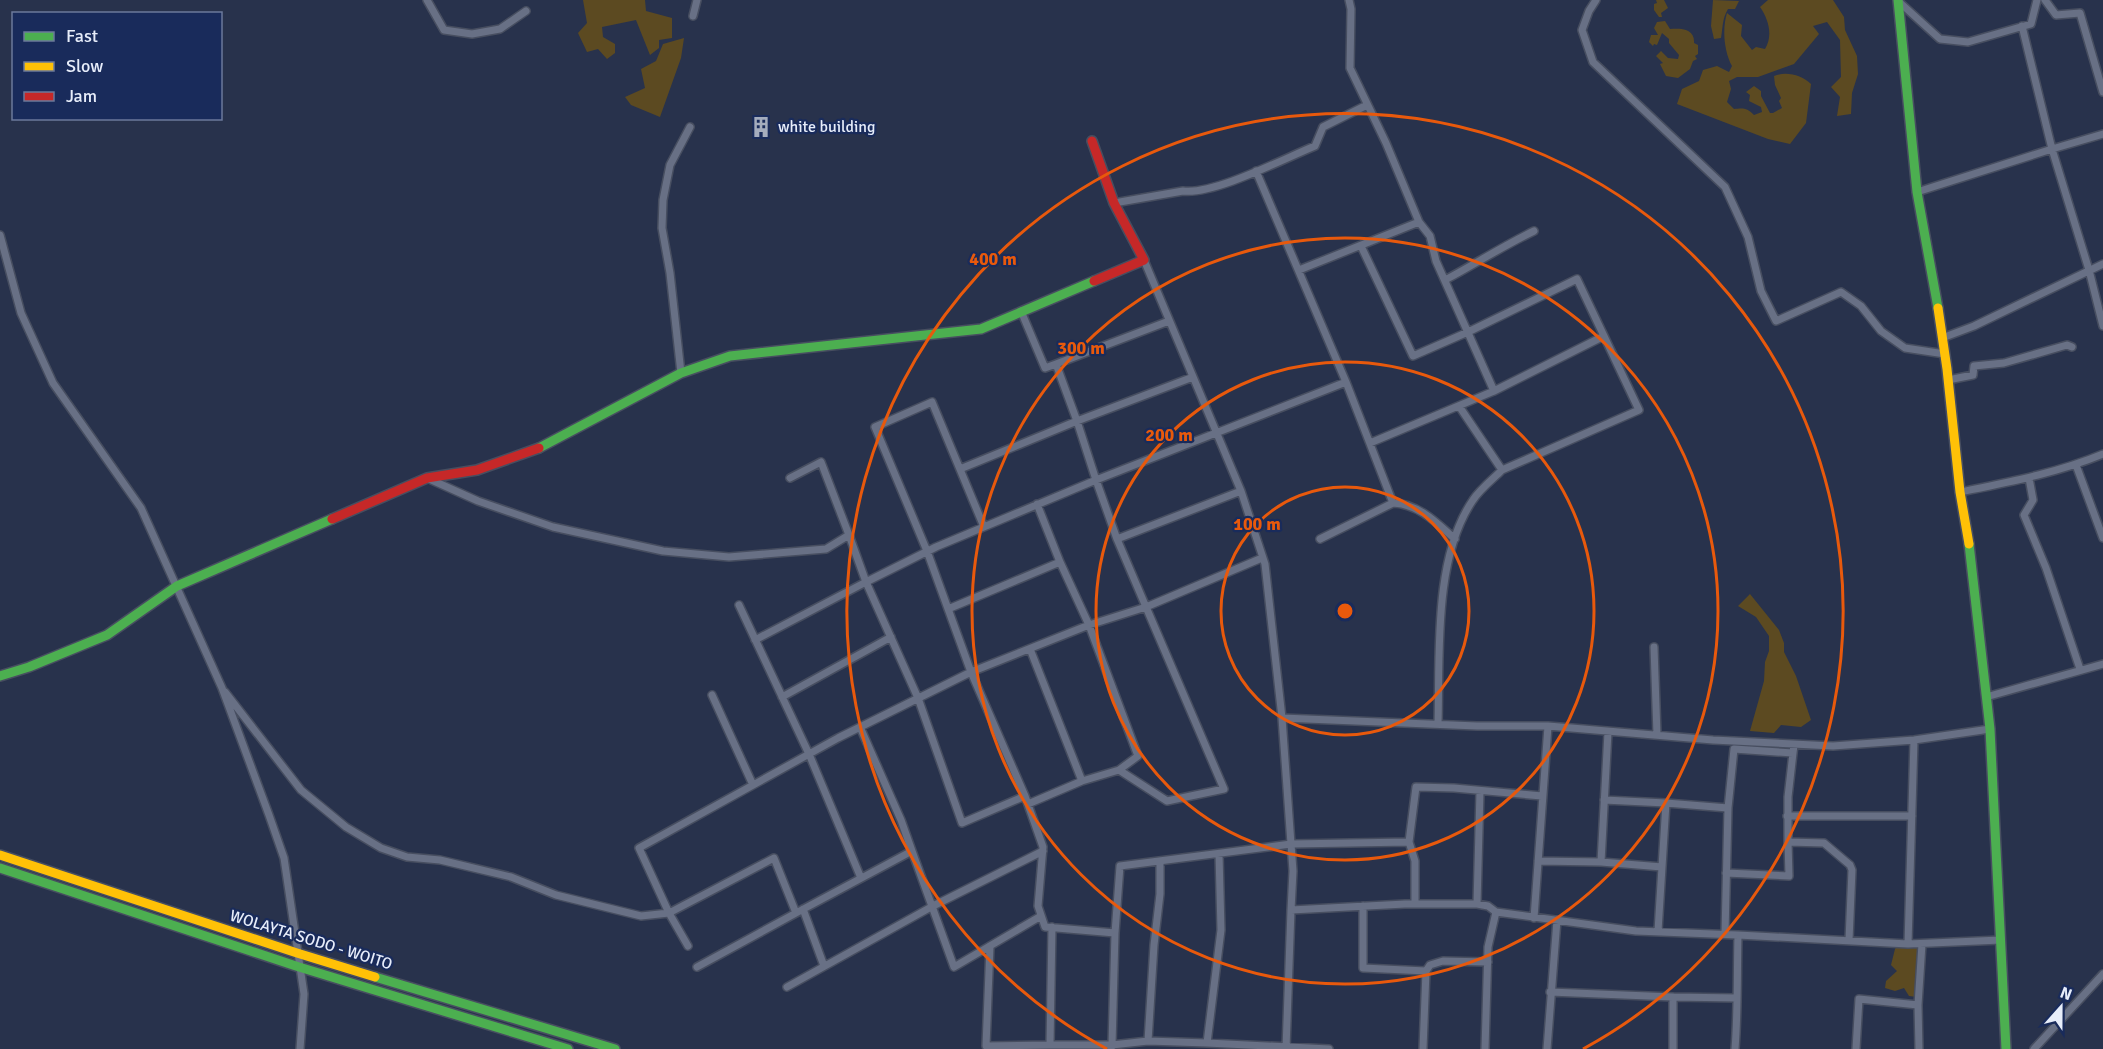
<svg xmlns="http://www.w3.org/2000/svg" width="2103" height="1049" font-family="Signika,sans-serif">
	<style>
		.green { fill: #5c4a21 }
		.lines { fill: none; stroke-linecap: round; stroke-linejoin: round }
		.street-casing { stroke: #474e60; stroke-width: 10 }
		.fast-casing { stroke: #474e60; stroke-width: 12 }
		.slow-casing { stroke: #474e60; stroke-width: 12 }
		.jam-casing { stroke: #474e60; stroke-width: 12 }
		.street { stroke: #687085; stroke-width: 7 }
		.fast { stroke: #4caf50; stroke-width: 9 }
		.slow { stroke: #ffc107; stroke-width: 9 }
		.jam { stroke: #c62828; stroke-width: 9 }
		.ring { fill: none; stroke: #e8590c; stroke-width: 3 }
		.labels { text-anchor: middle; dominant-baseline: central; stroke-width: 4.5; stroke-linejoin: round; paint-order: stroke }
		.poi-label { font-size: 16px; fill: #e7edfa; stroke: #192b5b; text-anchor: start }
		.street-label { font-size: 16px; fill: #e7edfa; stroke: #192b5b }
		.centre { fill: #e8590c; stroke: #192b5b; stroke-width: 3 }
		.ring-label { font-size: 18px; text-anchor: middle; font-weight: bold; fill: #e8590c; stroke: #192b5b; stroke-width: 4.5; stroke-linejoin: round; paint-order: stroke }
	</style>
	<rect width="100%" height="100%" fill="#28324c"/>
	<!-- green -->
	<path class="green" d="M 583,0 L 645,0 L 646,11 L 672,18 L 672,38 L 659,40 L 659,48 L 650,55 L 636,20 L 602,27 L 603,37 L 615,44 L 615,53 L 607,59 L 598,49 L 587,52 L 578,33 L 587,23 Z
		M 1656,0 L 1664,0 L 1668,8 L 1661,13 L 1662,17 L 1659,17 L 1654,10 L 1654,4 L 1657,3 Z
		M 1713,0 L 1739,1 L 1735,9 L 1728,9 C 1722,19 1723,27 1721,38 L 1714,39 L 1711,26 Z
		M 1768,0 L 1833,0 L 1844,17 L 1845,30 L 1857,56 L 1858,74 L 1852,93 L 1851,114 L 1837,116 L 1840,97 L 1831,87 L 1841,77 L 1840,40 L 1827,22 L 1813,26 L 1819,34 L 1794,64 L 1758,77 L 1737,77 L 1729,81 L 1731,89 L 1727,102 L 1734,109 C 1744,108 1747,108 1754,115 L 1762,112 L 1761,107 L 1749,101 L 1750,95 L 1746,92 L 1754,86 L 1761,91 L 1761,96 L 1770,113 L 1773,113 L 1782,108 L 1779,101 L 1781,98 L 1775,85 L 1774,76 C 1786,71 1802,75 1811,84 L 1806,123 L 1790,144 L 1768,139 L 1677,104 L 1682,89 L 1699,81 L 1703,70 L 1717,66 L 1729,72 L 1732,66 C 1724,51 1722,29 1727,13 L 1742,25 L 1741,36 L 1752,50 L 1756,47 L 1765,49 C 1773,36 1769,20 1760,7 Z
		M 1665,21 L 1670,29 C 1682,28 1695,29 1694,43 L 1698,45 L 1698,54 L 1695,56 L 1697,59 L 1693,61 L 1690,69 L 1678,78 L 1666,76 L 1660,64 L 1663,63 L 1656,56 L 1661,51 L 1668,58 L 1678,59 L 1679,55 L 1669,43 L 1669,39 L 1662,33 L 1657,45 L 1654,44 L 1653,46 L 1649,42 L 1651,35 L 1658,35 L 1654,28 L 1657,22 Z
		M 684,38 L 681,58 L 660,117 L 631,105 L 625,97 L 645,88 L 641,69 L 656,61 L 663,44 Z
		M 1750,594 L 1779,630 L 1784,643 L 1784,652 L 1796,676 L 1811,720 L 1801,727 L 1781,725 L 1774,733 L 1750,731 L 1764,681 L 1765,662 L 1769,651 L 1769,636 L 1756,617 L 1738,606 Z
		M 1899,943 L 1921,946 L 1917,997 L 1909,996 L 1904,988 L 1895,991 L 1885,988 L 1886,981 L 1897,971 L 1891,965 L 1895,949 Z"/>
	<g class="lines">
		<defs>
			<path id="street" d="M 427,0 L 444,30 L 472,34 L 500,29 L 526,11
				M 1349,0 L 1351,9 L 1350,68 L 1386,143 L 1419,222 L 1430,236 L 1436,261 L 1494,391 L 1370,443
				M 1596,0 L 1589,11 L 1582,30 L 1593,62 L 1725,187 L 1748,237 L 1761,291 L 1776,321 L 1841,292 L 1861,306 L 1881,331 L 1905,348 L 1945,354
				M 2045,0 L 2056,15 L 2080,13 L 2103,92
				M 1898,1 L 1940,39 L 1968,42 L 2031,24 L 2037,0
				M 693,16 L 697,0
				M 2103,134 L 2052,149 L 2089,270 L 2103,326
				M 1256,171 L 1346,382 L 1393,503
				M 1917,192 L 2052,149 L 2022,26
				M 1114,203 L 1183,191 C 1214,195 1283,159 1315,146 L 1323,127 L 1367,105
				M 0,235 L 21,313 L 53,383 L 141,508 L 222,688 L 269,815 L 284,858 L 304,994 L 300,1049
				M 1361,246 L 1413,356 L 1468,332 L 1577,279 L 1639,410 L 1502,470
				M 1299,270 L 1419,222
				M 1445,280 C 1475,264 1503,246 1534,231
				M 1021,311 L 1045,368 L 1056,364 L 1077,421 L 1193,377
				M 1942,338 L 1974,326 L 2103,264
				M 1056,364 L 1169,321
				M 681,373 L 670,273 L 662,228 L 663,200 L 670,165 L 690,127
				M 1948,380 L 1973,375 L 1974,366 L 2004,363 L 2067,345 L 2072,347
				M 1494,391 L 1604,336
				M 2076,465 L 2103,538
				M 960,469 L 1077,421 L 1096,480 L 1346,382
				M 427,478 L 478,501 L 553,527 L 663,551 L 729,557 L 826,549 L 849,535 L 866,582 L 936,547 L 1096,480 L 1117,539 L 1241,491 L 1144,260
				M 790,478 L 821,462 L 849,535
				M 2029,478 L 2033,500 L 2024,515 L 2046,568 L 2080,669
				M 1241,491 L 1265,564 L 1282,718 L 1477,726 L 1548,726 L 1713,740 L 1833,746 L 1914,740 L 1990,729
				M 1960,492 C 2009,482 2057,473 2103,454
				M 1320,539 L 1393,503 C 1419,504 1437,523 1455,539
				M 1060,562 L 1089,625 L 1138,756 L 1119,770
				M 739,605 L 809,754 L 861,878
				M 948,609 L 1060,562 L 1037,504
				M 755,640 L 866,582 L 918,698 L 962,823 L 1025,796 L 971,672 L 927,551 L 875,427 L 932,402 L 984,527
				M 1654,647 L 1657,735
				M 1030,649 L 1082,781 L 1119,770 L 1167,801 L 1224,789 L 1146,607 L 1262,558
				M 225,692 L 301,790 L 346,827 L 381,848 L 407,857 L 440,860 L 511,877 L 556,895 L 641,916 L 669,913 L 688,946
				M 712,695 L 753,785
				M 782,697 L 891,637
				M 1986,697 L 2103,664
				M 1438,724 C 1440,656 1433,558 1473,500 C 1480,489 1493,479 1502,470 L 1459,406
				M 860,727 L 901,820 L 912,851
				M 1793,753 L 1788,797 L 1788,842 L 1824,843 L 1850,865 L 1852,870 L 1849,940
				M 1025,796 L 1043,847 L 1038,906 L 1045,927 L 1115,933 L 1120,866 L 1291,844 L 1282,718
				M 1604,800 L 1666,803
				M 1028,804 L 1082,781
				M 1787,816 L 1912,816
				M 1409,842 L 1415,861 L 1415,904
				M 1538,861 L 1601,862 L 1662,867
				M 1601,862 L 1608,732
				M 1726,873 L 1789,876 L 1788,842
				M 1477,904 L 1480,791
				M 1363,906 L 1363,968 L 1426,971
				M 803,909 L 824,966
				M 1291,910 L 1293,871 L 1291,844 L 1409,842 L 1416,787 L 1454,788 L 1542,796
				M 1041,916 L 954,967 L 912,851 L 796,913 L 774,858 L 669,913 L 639,848 L 838,738 L 971,672 L 1089,625 L 1146,607 L 1117,539
				M 1534,918 L 1548,726
				M 1658,931 L 1666,803 L 1728,808 L 1734,749 L 1793,753 L 1794,745
				M 1725,934 L 1728,808
				M 1738,935 L 1908,944 L 2001,940
				M 1908,944 L 1914,740
				M 990,946 L 986,1046 L 1050,1045 L 1052,927
				M 697,967 L 796,913
				M 787,987 L 933,906 L 1043,851
				M 1550,992 L 1673,997 L 1673,1049
				M 1673,997 L 1737,998
				M 1148,1041 L 1207,1043 L 1221,930 L 1219,854
				M 1207,1043 L 1329,1049
				M 1050,1045 L 1112,1045 L 1115,933
				M 1111,1049 L 1112,1045 L 1148,1041 L 1154,945 L 1160,894 L 1160,861
				M 1286,1049 L 1291,910 L 1405,904 L 1477,904 L 1488,906 L 1496,912
				M 1423,1049 L 1426,971 L 1430,965 L 1443,961 L 1488,962
				M 1485,1049 L 1488,947 L 1496,912 L 1636,931 L 1738,935 C 1737,973 1738,1011 1735,1049
				M 1547,1049 L 1557,920
				M 1856,1049 L 1859,999 L 1918,1005
				M 1919,1049 L 1918,1005 L 1922,944
				M 2034,1049 L 2103,974"/>
			<path id="fast" d="M 1898,0 L 1917,192 L 1938,308
				M 539,448 L 681,373 L 730,356 L 981,329 L 1094,281
				M 1969,544 L 1990,729 L 2006,1049
				M 0,676 L 29,667 L 107,635 L 177,586 L 332,519
				M 0,868 L 299,967 L 568,1049
				M 375,977 L 615,1049"/>
			<path id="slow" d="M 1938,308 L 1947,369 L 1960,492 L 1969,544
				M 0,855 L 297,953 L 375,977"/>
			<path id="jam" d="M 1092,141 L 1114,203 L 1144,260 L 1094,281
				M 332,519 L 427,478 L 477,470 L 539,448"/>
		</defs>
		<!-- street casing -->
		<use href="#street" class="street-casing"/>
		<!-- fast casing -->
		<use href="#fast" class="fast-casing"/>
		<!-- slow casing -->
		<use href="#slow" class="slow-casing"/>
		<!-- jam casing -->
		<use href="#jam" class="jam-casing"/>
		<!-- street -->
		<use href="#street" class="street"/>
		<!-- fast -->
		<use href="#fast" class="fast"/>
		<!-- slow -->
		<use href="#slow" class="slow"/>
		<!-- jam -->
		<use href="#jam" class="jam"/>
	</g>
	<!-- distance rings -->
	<g class="ring">
		<circle cx="1345" cy="611" r="124"/>
		<circle cx="1345" cy="611" r="249"/>
		<circle cx="1345" cy="611" r="373"/>
		<path d="M1107 1049A498 498 0 1 1 1583 1049"/>
	</g>
	<!-- icons -->
	<defs>
		<symbol id="building-bare" viewBox="-9 -9 18 18"><path d="M-4-6H4V6H1V3H-1V6H-4ZM-2.5-4.3h1.7v1.8h-1.7ZM.8-4.3h1.7v1.8H.8ZM-2.5-1h1.7V.8h-1.7ZM.8-1h1.7V.8H.8Z" fill="#a4acbd" stroke="#192b5b" stroke-width="2.5" paint-order="stroke"/></symbol>
	</defs>
	<g fill-rule="evenodd">
		<use href="#building-bare" x="746" y="112" width="30" height="30"/>
	</g>
	<g class="labels">
		<!-- poi labels -->
		<g class="poi-label">
			<text x="778" y="127">white building</text>
		</g>
		<!-- street labels -->
		<g class="street-label">
			<text transform="translate(311 940) rotate(17)">WOLAYTA SODO - WOITO</text>
		</g>
	</g>
	<circle cx="1345" cy="611" r="9" class="centre"/>
	<g class="ring-label">
		<text x="993" y="265">400 m</text>
		<text x="1081" y="354">300 m</text>
		<text x="1169" y="441">200 m</text>
		<text x="1257" y="530">100 m</text>
	</g>
	<!-- legend -->
	<rect x="12" y="12" width="210" height="108" fill="#192b5b" stroke="#6b799b" stroke-width="1.5"/>
	<rect x="24" y="32" width="30" height="9" fill="#4caf50" stroke="#6b799b" stroke-width="1.5"/>
	<text x="66" y="42" font-size="18" fill="#e7edfa">Fast</text>
	<rect x="24" y="62" width="30" height="9" fill="#ffc107" stroke="#6b799b" stroke-width="1.5"/>
	<text x="66" y="72" font-size="18" fill="#e7edfa">Slow</text>
	<rect x="24" y="92" width="30" height="9" fill="#c62828" stroke="#6b799b" stroke-width="1.5"/>
	<text x="66" y="102" font-size="18" fill="#e7edfa">Jam</text>
	<!-- north arrow -->
	<g transform="translate(2061 1007) rotate(21)" stroke="#192b5b" stroke-width="4.5" paint-order="stroke">
	<path d="M0-4.5L10 22L0 15L-10 22Z" fill="#e7edfa"/>
	<text y="-9" font-size="16" font-weight="bold" text-anchor="middle" fill="#e7edfa">N</text>
	</g>
</svg>
